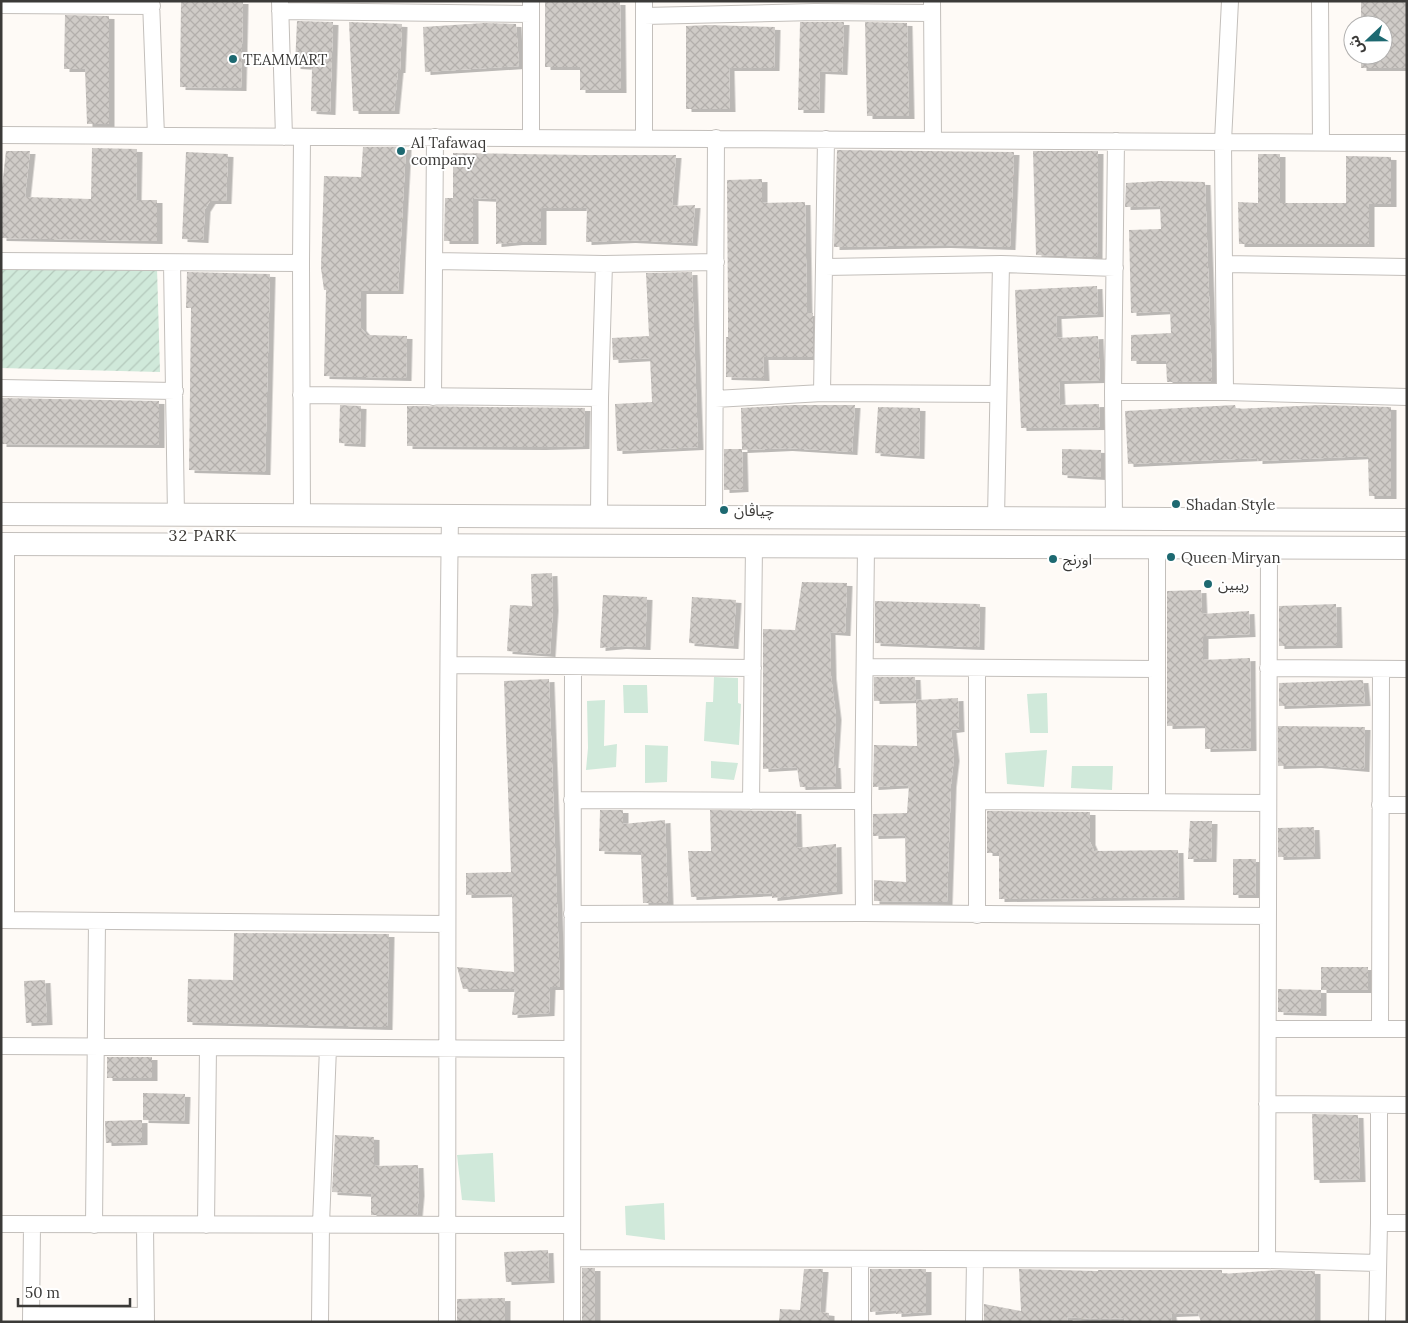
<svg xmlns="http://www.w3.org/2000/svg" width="1408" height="1323" font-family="Lora,'Noto Sans Arabic',serif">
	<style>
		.grass { fill: #d0e9da }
		.garden { fill: url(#garden-furrows) }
		.building { fill: url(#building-cross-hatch); filter: url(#shadow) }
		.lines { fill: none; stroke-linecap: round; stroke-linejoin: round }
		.street-casing { stroke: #c3bfbb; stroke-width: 18 }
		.secondary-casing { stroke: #c3bfbb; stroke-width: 24 }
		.street { stroke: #fff; stroke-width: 16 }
		.secondary { stroke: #fff; stroke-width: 22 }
		.poi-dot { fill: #1d6971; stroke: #fff; stroke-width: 2 }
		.labels { text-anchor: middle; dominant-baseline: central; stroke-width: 4; stroke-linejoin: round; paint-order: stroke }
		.poi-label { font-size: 15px; fill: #3b3a38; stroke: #fff; text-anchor: start }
		.neighbourhood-label { font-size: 16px; letter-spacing: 1px; fill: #393632; stroke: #fff }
	</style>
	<defs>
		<pattern id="garden-furrows" width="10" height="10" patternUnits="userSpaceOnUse" patternTransform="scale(1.25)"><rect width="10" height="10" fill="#d0e9da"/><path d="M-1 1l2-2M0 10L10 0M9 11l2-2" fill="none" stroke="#b4c9bc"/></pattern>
		<pattern id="building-cross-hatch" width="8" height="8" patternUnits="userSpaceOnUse" patternTransform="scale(1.25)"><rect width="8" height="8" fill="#cfcbc7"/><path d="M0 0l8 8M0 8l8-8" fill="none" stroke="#b3afac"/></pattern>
		<filter id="shadow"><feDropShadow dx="5.5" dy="3" stdDeviation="0" flood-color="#0004"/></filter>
	</defs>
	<rect width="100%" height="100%" fill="#fefaf6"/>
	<!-- grass -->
	<path class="grass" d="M 714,677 L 738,678 L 738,703 L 741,704 L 739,745 L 704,741 L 706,702 L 713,702 Z
		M 623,685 L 647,685 L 648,713 L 624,713 Z
		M 1047,693 L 1048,733 L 1030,733 L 1027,694 Z
		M 605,700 L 604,746 L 617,744 L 616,767 L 586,770 L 588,748 L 587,701 Z
		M 645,745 L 668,746 L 667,782 L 645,783 Z
		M 1047,750 L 1044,787 L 1007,784 L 1005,753 Z
		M 711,761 L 738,763 L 734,780 L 711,778 Z
		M 1072,766 L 1113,766 L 1112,790 L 1071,788 Z
		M 493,1153 L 495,1202 L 462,1200 L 457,1155 Z
		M 664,1203 L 665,1240 L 626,1235 L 625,1206 Z"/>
	<!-- garden -->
	<path class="garden" d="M 1,268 L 157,268 L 160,372 L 1,368 Z"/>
	<!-- building -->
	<path class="building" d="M 181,1 L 243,1 L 241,88 L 180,87 Z
		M 545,1 L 620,2 L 621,90 L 580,90 L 580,67 L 545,67 Z
		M 1361,1 L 1407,1 L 1407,68 L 1361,68 L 1361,55 L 1383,55 L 1383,25 L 1361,25 Z
		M 65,15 L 109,16 L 109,124 L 87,124 L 85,69 L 64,69 Z
		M 297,21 L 333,22 L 330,112 L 311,111 L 312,67 L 295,66 Z
		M 349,22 L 402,24 L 400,70 L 398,70 L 394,111 L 353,111 Z
		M 800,22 L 844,22 L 842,72 L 820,71 L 819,110 L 798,110 Z
		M 865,22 L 907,23 L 909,116 L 867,116 Z
		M 484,23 L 516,24 L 519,66 L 425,72 L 423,27 Z
		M 709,25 L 775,27 L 774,68 L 729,68 L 730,109 L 686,109 L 686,26 Z
		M 363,147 L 406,147 L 398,291 L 361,291 L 361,328 L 367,335 L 407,336 L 406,378 L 324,376 L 326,290 L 324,290 L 321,268 L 324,176 L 361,177 Z
		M 92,148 L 137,149 L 136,200 L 157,200 L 157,241 L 1,238 L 1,197 L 6,151 L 30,151 L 25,197 L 91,199 Z
		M 837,150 L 1014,152 L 1010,247 L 945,245 L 834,247 Z
		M 1033,151 L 1098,151 L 1097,257 L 1036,255 Z
		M 186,152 L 228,154 L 226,201 L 210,201 L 205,209 L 203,240 L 182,239 Z
		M 453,153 L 586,155 L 676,155 L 672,206 L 695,205 L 692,243 L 630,240 L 586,242 L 587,208 L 541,208 L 541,242 L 517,242 L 496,244 L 496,199 L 473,198 L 473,241 L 444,241 L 445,198 L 453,198 Z
		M 1258,154 L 1280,154 L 1280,203 L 1346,203 L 1346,156 L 1391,157 L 1391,204 L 1369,204 L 1369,244 L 1239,244 L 1238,202 L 1258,203 Z
		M 762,179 L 762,203 L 805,202 L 807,313 L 813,313 L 813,357 L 763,357 L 764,378 L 726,377 L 726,337 L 728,337 L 728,312 L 727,180 Z
		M 1160,181 L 1205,182 L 1212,381 L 1167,382 L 1166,361 L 1131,361 L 1131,335 L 1171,333 L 1170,311 L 1131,313 L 1129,230 L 1161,229 L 1160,206 L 1125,207 L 1126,183 Z
		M 187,272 L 270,274 L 265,472 L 189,470 L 191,308 L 186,308 Z
		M 692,272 L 698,447 L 617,451 L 615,404 L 652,402 L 650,358 L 613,360 L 612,338 L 649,336 L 646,273 Z
		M 1097,286 L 1098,314 L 1056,316 L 1057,338 L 1098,336 L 1100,380 L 1059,381 L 1060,405 L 1099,404 L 1100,427 L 1021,428 L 1015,290 Z
		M 1,398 L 159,401 L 159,445 L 1,444 Z
		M 340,405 L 361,406 L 360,444 L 339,443 Z
		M 792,405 L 855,405 L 852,452 L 787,448 L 742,450 L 743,489 L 724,490 L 724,449 L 742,449 L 741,408 Z
		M 1235,405 L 1236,409 L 1320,405 L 1391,407 L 1391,496 L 1369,496 L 1368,456 L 1257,461 L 1257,458 L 1128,464 L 1125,411 Z
		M 407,406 L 585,408 L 584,446 L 540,447 L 407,446 Z
		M 878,407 L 920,408 L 919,456 L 875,453 Z
		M 1062,449 L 1101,450 L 1101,477 L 1062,475 Z
		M 552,573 L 553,608 L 550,654 L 507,651 L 510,605 L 532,606 L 531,574 Z
		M 802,582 L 847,583 L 845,633 L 830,632 L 831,676 L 836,717 L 833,765 L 835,765 L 836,786 L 800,787 L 797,767 L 763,769 L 763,629 L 795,630 Z
		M 1201,590 L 1202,614 L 1249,611 L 1250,634 L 1203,636 L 1203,660 L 1250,658 L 1251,748 L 1205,749 L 1205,725 L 1167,726 L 1167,591 Z
		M 603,595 L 647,597 L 645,647 L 621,646 L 600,648 Z
		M 692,597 L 736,600 L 733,646 L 689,643 Z
		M 875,601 L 980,604 L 979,647 L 875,643 Z
		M 1336,604 L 1337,645 L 1279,646 L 1279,606 Z
		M 874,677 L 915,677 L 916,700 L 874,701 Z
		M 549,679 L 560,987 L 550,987 L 549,1013 L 512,1015 L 515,989 L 463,989 L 457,967 L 514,972 L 512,894 L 466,895 L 466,873 L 511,872 L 504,681 Z
		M 1363,680 L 1365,703 L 1279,706 L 1279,683 Z
		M 958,698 L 959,729 L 951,730 L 954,758 L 951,784 L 947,902 L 874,901 L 874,880 L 906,882 L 905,835 L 873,836 L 873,814 L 907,813 L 909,785 L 873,787 L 874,745 L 917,746 L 916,700 Z
		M 1278,726 L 1365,727 L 1364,769 L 1316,765 L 1278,766 Z
		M 600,810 L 623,810 L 623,824 L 665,820 L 668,903 L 643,903 L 641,852 L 599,851 Z
		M 710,810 L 796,811 L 797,848 L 836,844 L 837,891 L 772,898 L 772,893 L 691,897 L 688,851 L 711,851 Z
		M 987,811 L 1090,812 L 1090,842 L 1094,851 L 1178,850 L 1179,897 L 999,899 L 999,853 L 987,853 Z
		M 1190,821 L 1212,821 L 1211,859 L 1188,859 Z
		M 1314,827 L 1315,856 L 1278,857 L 1278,828 Z
		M 1233,859 L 1256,859 L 1255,895 L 1233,895 Z
		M 234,933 L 389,934 L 387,1027 L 187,1022 L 188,979 L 233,980 Z
		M 1321,967 L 1368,967 L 1368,990 L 1321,990 Z
		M 45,980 L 47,1022 L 26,1023 L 24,981 Z
		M 1278,989 L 1321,990 L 1321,1013 L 1278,1012 Z
		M 107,1057 L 152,1057 L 152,1078 L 107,1078 Z
		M 143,1093 L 185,1094 L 184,1121 L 143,1120 Z
		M 1312,1114 L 1358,1115 L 1360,1179 L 1314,1180 Z
		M 142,1120 L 142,1142 L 106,1143 L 105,1121 Z
		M 335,1135 L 374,1137 L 374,1166 L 418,1165 L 419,1193 L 417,1215 L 371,1215 L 371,1194 L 332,1192 Z
		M 548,1250 L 549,1280 L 506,1282 L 504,1252 Z
		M 582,1268 L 595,1268 L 595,1322 L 582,1322 Z
		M 804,1269 L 823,1269 L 820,1312 L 829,1313 L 829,1322 L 779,1322 L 780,1309 L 800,1310 Z
		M 870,1269 L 926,1269 L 926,1312 L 896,1314 L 896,1310 L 870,1312 Z
		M 1019,1269 L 1098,1271 L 1098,1270 L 1222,1270 L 1222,1274 L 1278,1270 L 1315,1271 L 1315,1320 L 1201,1322 L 1198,1313 L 1171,1314 L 1172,1322 L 1125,1322 L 1124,1318 L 1098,1319 L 1067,1317 L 1068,1322 L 984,1322 L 984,1304 L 1021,1311 Z
		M 505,1298 L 505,1322 L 457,1322 L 457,1299 Z"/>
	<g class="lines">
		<defs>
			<path id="street" d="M 151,1 L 156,136
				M 280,1 L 284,137
				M 531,1 L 531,138
				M 644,1 L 644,138
				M 932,1 L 933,139
				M 1320,1 L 1321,142
				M 1,5 L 152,6
				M 280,11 L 531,14
				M 644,16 L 815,12 L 932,13
				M 1,135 L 1407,143
				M 1,261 L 301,263
				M 434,261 L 604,264 L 716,262
				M 172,263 L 176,515
				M 1224,264 L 1407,267
				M 825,267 L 1001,264 L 1115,268
				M 1,388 L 175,391
				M 1113,392 L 1225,392 L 1407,397
				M 1225,392 L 1223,141 L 1230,1
				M 822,393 L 826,139
				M 301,395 L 600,398
				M 433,397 L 435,137
				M 715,399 L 822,393 L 998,394
				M 302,515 L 301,263 L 302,137
				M 599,517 L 600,398 L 604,264
				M 714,517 L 716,138
				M 996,518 L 1001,264
				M 1114,519 L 1113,392 L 1116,141
				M 1157,548 L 1157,801
				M 449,665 L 753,668
				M 865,667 L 1157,669
				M 1268,668 L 1407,669
				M 572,800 L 863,801
				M 751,801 L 754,546
				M 977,801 L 1268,803
				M 1380,805 L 1407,805
				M 864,913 L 863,801 L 866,547
				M 572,914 L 864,913 L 1268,916
				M 977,915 L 977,668
				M 1,920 L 446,924
				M 6,920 L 6,544
				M 1268,1029 L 1407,1029
				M 1380,1029 L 1381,669
				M 1,1046 L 572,1049
				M 1267,1104 L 1407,1105
				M 1379,1223 L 1407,1223
				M 1,1224 L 572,1225
				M 94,1225 L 97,921
				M 145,1225 L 146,1322
				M 206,1225 L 208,1047
				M 572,1258 L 1267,1260 L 1378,1263
				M 1267,1260 L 1269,548
				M 31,1315 L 146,1316
				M 31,1322 L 32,1225
				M 320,1322 L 321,1224 L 328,1048
				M 447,1322 C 448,1053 446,785 450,516
				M 572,1322 L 573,667
				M 860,1322 L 860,1260
				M 974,1322 L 975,1260
				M 1377,1322 L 1379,1223 L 1379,1105"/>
			<path id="secondary" d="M 1,514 L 1407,520
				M 1,544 L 1407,548"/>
		</defs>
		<!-- street casing -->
		<use href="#street" class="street-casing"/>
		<!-- secondary casing -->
		<use href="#secondary" class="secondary-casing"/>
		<!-- street -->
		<use href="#street" class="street"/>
		<!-- secondary -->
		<use href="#secondary" class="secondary"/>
	</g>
	<!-- markers -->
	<g class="poi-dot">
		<circle cx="233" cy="59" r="5"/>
		<circle cx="401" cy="151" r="5"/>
		<circle cx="1176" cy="504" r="5"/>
		<circle cx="724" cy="510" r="5"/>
		<circle cx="1171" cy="557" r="5"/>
		<circle cx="1053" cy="559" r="5"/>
		<circle cx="1208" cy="584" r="5"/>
	</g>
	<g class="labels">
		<!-- poi labels -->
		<g class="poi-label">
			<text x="243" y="59">TEAMMART</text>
			<text x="411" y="142">Al Tafawaq<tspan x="411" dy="17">company</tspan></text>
			<text x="1186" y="504">Shadan Style</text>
			<text x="734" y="510">چياڤان</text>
			<text x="1181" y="557">Queen Miryan</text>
			<text x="1063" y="559">اورنج</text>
			<text x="1218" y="584">ريبين</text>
		</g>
		<!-- neighbourhood labels -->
		<g class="neighbourhood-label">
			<text x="203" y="535">32 PARK</text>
		</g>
	</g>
	<!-- border -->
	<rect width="1408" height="1323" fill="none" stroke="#3b3a38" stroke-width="5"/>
	<!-- north arrow -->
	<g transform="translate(1368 40) rotate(248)"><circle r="24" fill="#ffffff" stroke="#b1b0af"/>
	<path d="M0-4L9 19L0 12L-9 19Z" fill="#1d6971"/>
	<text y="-8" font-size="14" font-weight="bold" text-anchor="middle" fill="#3b3a38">ش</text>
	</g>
	<!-- scale -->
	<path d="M18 1298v8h112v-8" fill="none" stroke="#3b3a38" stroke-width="2.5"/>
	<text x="25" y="1298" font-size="15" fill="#3b3a38" stroke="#ffffff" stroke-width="4" paint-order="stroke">50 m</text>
</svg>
